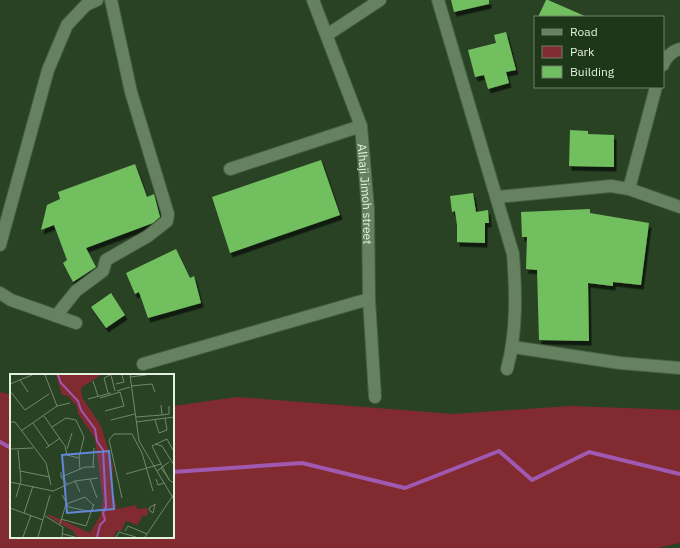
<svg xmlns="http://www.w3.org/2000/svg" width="680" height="548" font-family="'IBM Plex Sans',sans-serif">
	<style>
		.green { fill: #812a30 }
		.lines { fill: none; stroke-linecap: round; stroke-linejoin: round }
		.stream { stroke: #a059b0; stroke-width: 4 }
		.building { fill: #72bf61; filter: url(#shadow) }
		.street-casing { stroke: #465d41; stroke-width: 14 }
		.street { stroke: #65815f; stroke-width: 12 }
		.labels { text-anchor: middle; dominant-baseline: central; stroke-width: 4; stroke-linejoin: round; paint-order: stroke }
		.street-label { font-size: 12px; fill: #e3f2df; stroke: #1e3719 }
		.inset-river { fill: none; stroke: #a059b0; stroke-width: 2 }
		.inset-road { fill: none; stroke: #73886e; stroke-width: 1 }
		.view { fill: #6287da; fill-opacity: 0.15; stroke: #6287da; stroke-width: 2 }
		.inset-edge { fill: none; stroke: #e3f2df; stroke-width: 2 }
	</style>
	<defs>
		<filter id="shadow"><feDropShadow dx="2.5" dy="4.5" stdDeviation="0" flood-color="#0009"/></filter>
	</defs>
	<rect width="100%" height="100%" fill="#284223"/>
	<!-- green -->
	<path class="green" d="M 0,392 L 11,395 L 11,537 L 173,537 L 173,406 L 237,397 L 453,414 L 570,406 L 680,410 L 680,543 L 657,548 L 0,548 Z"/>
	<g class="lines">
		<!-- stream -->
		<path class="stream" d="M 0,442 L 11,448
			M 173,472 L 302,463 L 405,488 L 499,451 L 532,480 L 589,452 L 680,474"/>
	</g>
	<!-- building -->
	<path class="building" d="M 451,0 L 489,0 L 489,4 L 454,12 Z
		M 546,0 L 548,0 L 587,17 L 538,17 Z
		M 506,32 L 516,70 L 506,72 L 509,83 L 488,89 L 484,75 L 475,77 L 468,50 L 496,43 L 494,35 Z
		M 570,130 L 588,131 L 588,134 L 614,135 L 614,167 L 569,166 Z
		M 321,160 L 340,215 L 230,253 L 212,197 Z
		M 135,164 L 147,197 L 154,194 L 160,217 L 153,223 L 86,248 L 96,267 L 73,282 L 63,263 L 67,260 L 54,225 L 41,230 L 47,205 L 60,199 L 58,192 Z
		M 473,193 L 476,212 L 488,210 L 489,223 L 485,223 L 485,243 L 457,242 L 457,225 L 455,211 L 452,212 L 450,196 Z
		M 590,209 L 590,213 L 649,223 L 641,285 L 613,282 L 613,286 L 588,283 L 589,341 L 539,340 L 537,270 L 526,269 L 527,237 L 522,237 L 521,212 Z
		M 176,249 L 190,278 L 194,276 L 201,303 L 148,318 L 139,292 L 135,294 L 126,273 Z
		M 111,293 L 125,315 L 106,328 L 91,307 Z"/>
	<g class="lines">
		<defs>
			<g id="street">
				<path id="s1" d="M 313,0 L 361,126 L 368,209 L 369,299 L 375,397"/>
				<path d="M 438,0 L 513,254 C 516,293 517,332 507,369"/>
				<path d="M 327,35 L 380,0"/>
				<path d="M 663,65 C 665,58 672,51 680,49"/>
				<path d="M 230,169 L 361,126"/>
				<path d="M 629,189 L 656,87"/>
				<path d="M 497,197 L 611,186 L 629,189 L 680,207"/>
				<path d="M 0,245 L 48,70 L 67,25 L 86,5 L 97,0"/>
				<path d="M 0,293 L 11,300 L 76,323"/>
				<path d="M 56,316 L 76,291 L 103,271 L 106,260 L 148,236 L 167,221 L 168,214 L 131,92 L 111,0"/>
				<path d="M 513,347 L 620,363 L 680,368"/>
				<path d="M 143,364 L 369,299"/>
			</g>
		</defs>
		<!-- street casing -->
		<use href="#street" class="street-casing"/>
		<!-- street -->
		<use href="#street" class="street"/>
	</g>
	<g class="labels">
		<!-- street labels -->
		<g class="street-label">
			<text stroke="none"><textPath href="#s1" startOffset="203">Alhaji Jimoh street</textPath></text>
		</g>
	</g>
	<!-- overview -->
	<g transform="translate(10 374)">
		<rect width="164" height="164" fill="#284223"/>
		<path d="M 46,1 L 91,1 L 71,14 L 72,23 L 91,52 L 103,91 L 102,111 L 107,135 L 126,131 L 127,135 L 138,134 L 137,142 L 132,142 L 128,151 L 116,147 L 111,157 L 106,157 L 104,163 L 67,163 L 63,157 L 36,141 L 41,141 L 80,159 L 90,142 L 93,128 L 85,64 L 68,40 L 67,33 L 58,22 L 52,21 Z" fill="#812a30"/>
		<path class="inset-river" d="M 48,1 L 51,9 L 68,27 L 71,36 L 85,55 L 87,67 L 93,76 L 96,133 L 93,139 L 95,146 L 90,151 L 87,163"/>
		<path class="inset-road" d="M 35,1 L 47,32M 101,1 L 105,17M 120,1 L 129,67 L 163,124M 120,3 L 136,1M 10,6 L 18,18M 83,7 L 88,22M 0,10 L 22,1M 106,10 L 114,8 L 112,1M 121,12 L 142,10 L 145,18M 0,17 L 15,36 L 39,20M 107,17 L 120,13M 98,19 L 94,4 L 100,1M 90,24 L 110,18 L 114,32 L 95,37M 78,25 L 101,19M 152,41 L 159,40 L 159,32M 34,42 L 55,72 L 57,81 L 69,84M 126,43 L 152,41 L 151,31M 101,46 L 125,40M 145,46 L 149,59 L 157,56 L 155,44M 0,48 L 5,48 L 36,89 L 41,111M 126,48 L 164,43M 23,49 L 39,72M 42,53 L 56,44 L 66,46 L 74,63 L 69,84 L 70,95M 11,57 L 47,32 L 60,29M 145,70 L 152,72 L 164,91M 36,74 L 50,64M 0,75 L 23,74M 57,75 L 62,59M 164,78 L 157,65 L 142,72 L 159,106 L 164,109M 83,93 L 84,74M 151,94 L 159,105M 10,97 L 40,103M 147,97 L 159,88M 51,98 L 51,103 L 58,111M 116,100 L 151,90M 51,103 L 75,93 L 85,93M 80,105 L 87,124M 146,105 L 148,111 L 154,109M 65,107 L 70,118M 0,108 L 43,117 L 65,107 L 88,104M 52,121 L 59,133 L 81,138M 6,123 L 11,107 L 8,76M 112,124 L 99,66 L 104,60 L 122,60 L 132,79 L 143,117M 56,130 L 75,123 L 84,132M 145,130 L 143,139 L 139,136 L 140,133 L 146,130M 0,134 L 33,146M 14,139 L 23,112M 35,142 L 53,153 L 52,163M 51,145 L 76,152 L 84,130M 50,150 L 56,130M 115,157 L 118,152 L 137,160M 53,160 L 65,163M 13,163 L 21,141M 28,163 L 40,121M 106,163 L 109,158 L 126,163M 135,163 L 164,120"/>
		<path class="view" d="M 99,77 L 104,135 L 57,139 L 52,81 Z"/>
		<rect width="164" height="164" class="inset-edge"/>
	</g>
	<!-- legend -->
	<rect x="534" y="16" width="130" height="72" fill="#1e3719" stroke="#6d8268"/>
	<rect x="542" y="29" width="20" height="6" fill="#65815f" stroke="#6d8268"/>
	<text x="570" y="36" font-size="12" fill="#e3f2df">Road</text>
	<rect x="542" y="46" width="20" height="12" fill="#812a30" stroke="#6d8268"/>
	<text x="570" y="56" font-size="12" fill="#e3f2df">Park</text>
	<rect x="542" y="66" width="20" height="12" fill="#72bf61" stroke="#6d8268"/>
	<text x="570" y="76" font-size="12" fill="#e3f2df">Building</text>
</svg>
